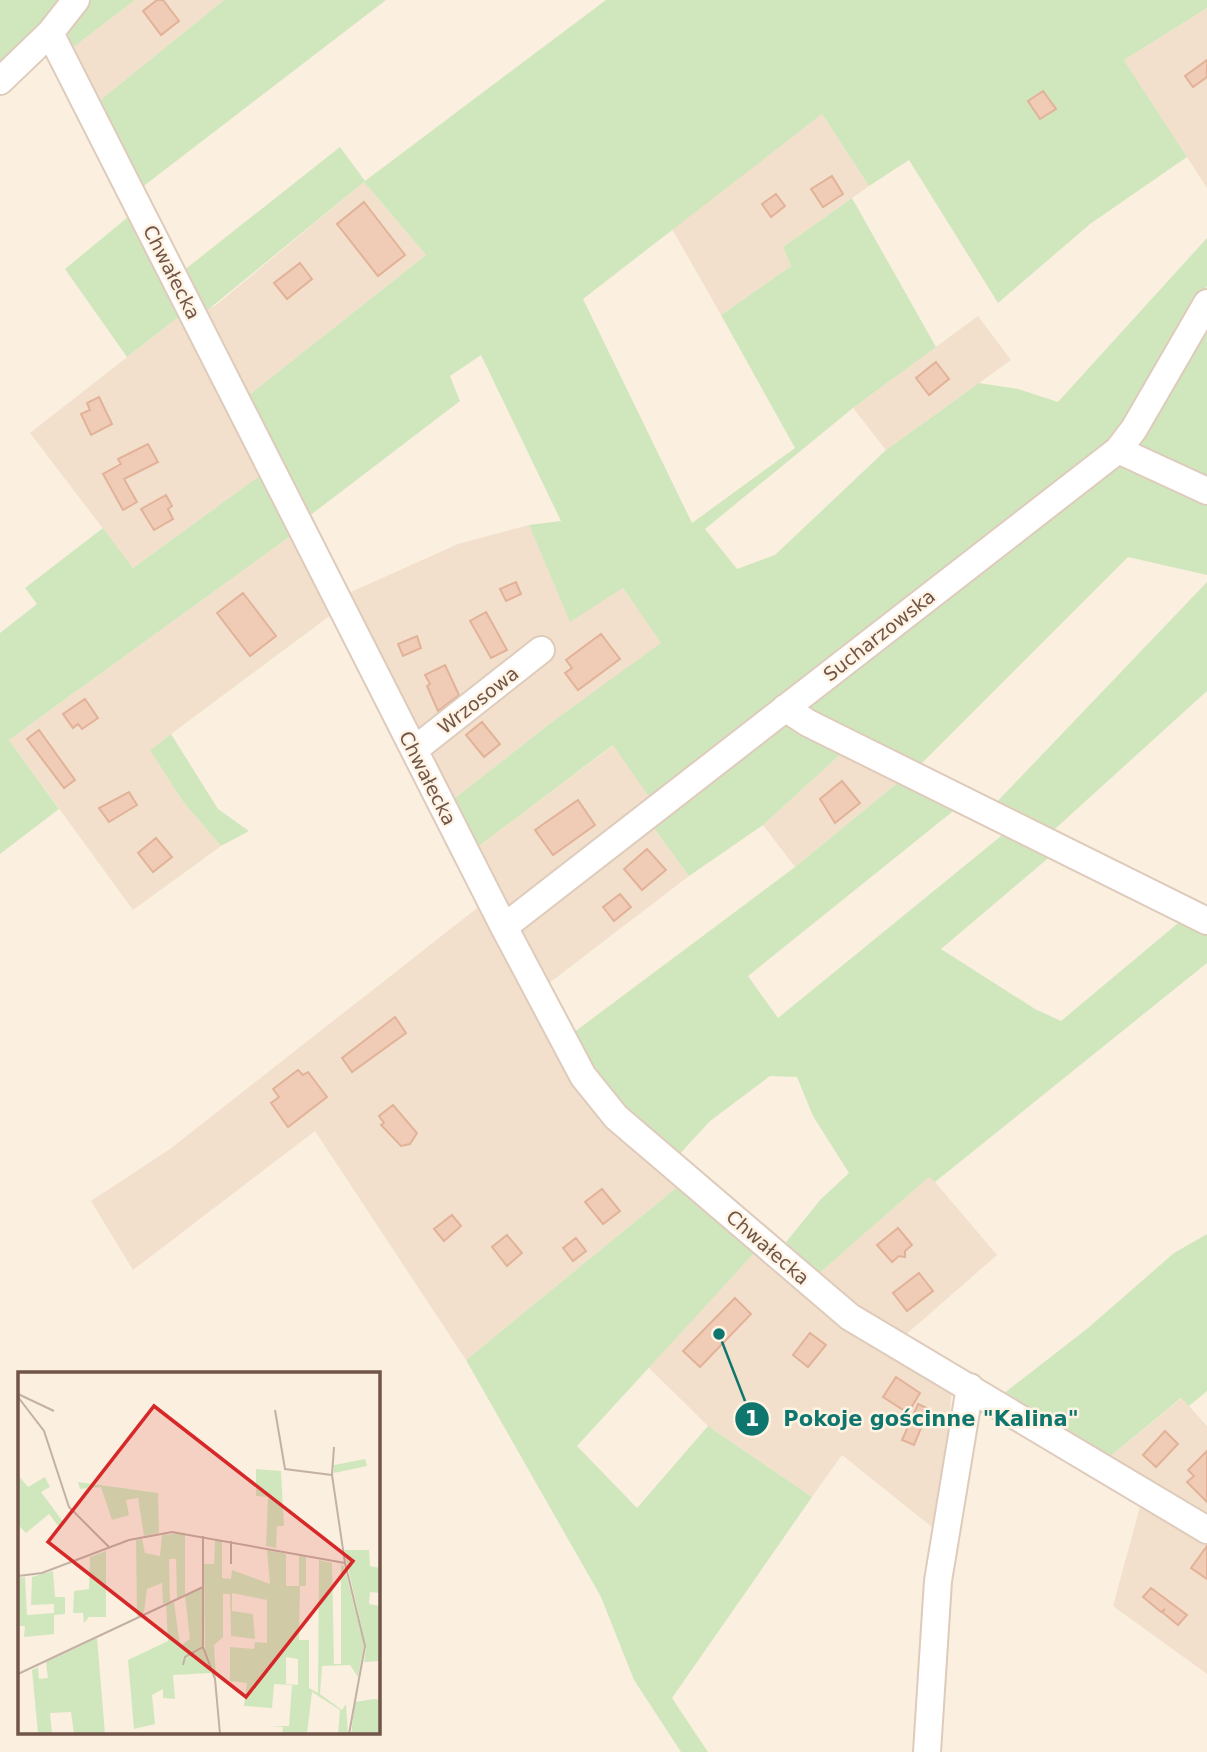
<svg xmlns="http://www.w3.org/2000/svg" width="1207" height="1752" font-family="'DejaVu Sans',sans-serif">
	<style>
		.residential { fill: #f2e0cd }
		.green { fill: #d0e7be }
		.building { fill: #f0ccb7; stroke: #e2b298; stroke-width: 2 }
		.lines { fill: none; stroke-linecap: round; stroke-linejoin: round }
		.minor-casing { stroke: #decbbb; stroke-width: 30 }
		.minor { stroke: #fff; stroke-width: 26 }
		.labels { text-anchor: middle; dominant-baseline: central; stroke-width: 5; stroke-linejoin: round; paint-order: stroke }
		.street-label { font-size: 19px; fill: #705548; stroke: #fff3e4 }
		.inset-road { fill: none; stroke: #c3b1a3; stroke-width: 2 }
		.view { fill: #d62828; fill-opacity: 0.15; stroke: #d62828; stroke-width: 3.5 }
		.inset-edge { fill: none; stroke: #705548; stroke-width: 3.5 }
		.leader { fill: none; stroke: #0f766e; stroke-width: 2.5 }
		.callout-dot { fill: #0f766e; stroke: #fff3e4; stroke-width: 2.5 }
		.mark-label { font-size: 21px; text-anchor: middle; font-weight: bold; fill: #fff }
		.callout-label { font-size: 21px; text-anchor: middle; font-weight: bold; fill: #0f766e; stroke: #fff3e4; stroke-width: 5; stroke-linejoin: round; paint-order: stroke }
	</style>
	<rect width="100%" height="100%" fill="#fbefdf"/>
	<!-- residential -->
	<path class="residential" d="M 135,0 L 224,0 L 98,102 L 71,49 Z
		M 1207,8 L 1207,188 L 1124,60 Z
		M 822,114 L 869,186 L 783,247 L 791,266 L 721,315 L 672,229 Z
		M 364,182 L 426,255 L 249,395 L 271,444 L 262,474 L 133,568 L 30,433 L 176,319 L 215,306 Z
		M 978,316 L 1011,360 L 886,450 L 853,408 Z
		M 529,525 L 570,621 L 623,588 L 662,644 L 552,722 L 450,802 L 344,595 L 458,544 Z
		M 292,535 L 331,615 L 151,749 L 184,803 L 221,846 L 133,910 L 9,740 Z
		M 614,745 L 652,801 L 507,915 L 475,849 Z
		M 843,752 L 901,780 L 795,867 L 763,825 Z
		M 651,824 L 689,876 L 544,987 L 519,927 Z
		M 481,905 L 534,1014 L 599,1112 L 681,1184 L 466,1360 L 315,1131 L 133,1270 L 91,1201 L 170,1149 Z
		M 930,1176 L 997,1255 L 886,1352 L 952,1389 L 938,1532 L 842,1455 L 812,1497 L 708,1426 L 648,1367 L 757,1250 L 801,1289 Z
		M 1182,1398 L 1207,1426 L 1207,1520 L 1107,1459 Z
		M 1141,1503 L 1207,1543 L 1207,1674 L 1113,1606 Z"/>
	<!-- green -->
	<path class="green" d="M 0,0 L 64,0 L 0,71 Z
		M 85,0 L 135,0 L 71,49 L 66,24 Z
		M 224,0 L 386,0 L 141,188 L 98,102 Z
		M 606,0 L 1207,0 L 1207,8 L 1124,60 L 1187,157 L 1090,224 L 998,303 L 909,160 L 869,186 L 822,114 L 583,299 L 692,523 L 795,448 L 721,315 L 791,266 L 783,247 L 852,198 L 936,347 L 853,408 L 705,529 L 737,569 L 775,555 L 886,450 L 979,383 L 1018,389 L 1058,402 L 1207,238 L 1207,286 L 1131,417 L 1098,453 L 652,801 L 613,745 L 475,849 L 450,802 L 552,722 L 661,643 L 623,588 L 570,622 L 529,525 L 561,521 L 481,355 L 450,376 L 460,401 L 308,517 L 249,395 L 426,255 L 364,182 L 204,313 L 183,271 L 340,147 L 365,181 Z
		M 134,212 L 184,316 L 176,319 L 127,357 L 65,269 Z
		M 1207,322 L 1207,575 L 1128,557 L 916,769 L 798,708 L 1100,476 Z
		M 262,474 L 292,535 L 9,740 L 59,809 L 0,854 L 0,633 L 37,604 L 25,588 L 103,528 L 133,568 Z
		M 1207,582 L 1207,691 L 1045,838 L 993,806 Z
		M 785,720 L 843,752 L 763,825 L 689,876 L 651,824 Z
		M 171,734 L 218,809 L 249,831 L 221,846 L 184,803 L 150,750 Z
		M 901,780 L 957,808 L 748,976 L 778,1018 L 1006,832 L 1053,854 L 941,949 L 1035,1009 L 1061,1021 L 1183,919 L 1207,930 L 1207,963 L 935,1182 L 929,1177 L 816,1276 L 782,1247 L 821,1199 L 849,1173 L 813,1116 L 797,1077 L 770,1076 L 710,1121 L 676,1158 L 608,1099 L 569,1036 L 795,867 Z
		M 681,1184 L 757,1250 L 577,1446 L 637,1508 L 708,1426 L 812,1497 L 672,1698 L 708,1752 L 681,1752 L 634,1680 L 601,1597 L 466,1360 Z
		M 1207,1234 L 1207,1391 L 1189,1406 L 1181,1398 L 1107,1459 L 1003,1394 L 1088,1328 L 1174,1253 Z"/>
	<!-- building -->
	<path class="building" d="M 157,0 L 163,0 L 179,21 L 161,35 L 143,11 Z
		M 1207,60 L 1207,77 L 1193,87 L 1185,76 Z
		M 1043,91 L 1056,109 L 1040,119 L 1028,101 Z
		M 832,176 L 843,194 L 823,207 L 811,189 Z
		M 776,194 L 785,206 L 771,217 L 762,204 Z
		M 364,202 L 405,255 L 378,276 L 337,224 Z
		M 300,263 L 312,279 L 287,299 L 274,283 Z
		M 936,362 L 949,379 L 929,395 L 916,378 Z
		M 99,397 L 112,424 L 91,435 L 81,414 L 90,410 L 87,403 Z
		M 148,444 L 158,462 L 124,479 L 137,502 L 123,510 L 103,474 L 121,464 L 118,459 Z
		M 166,495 L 172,506 L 168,509 L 173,519 L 154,530 L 141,509 Z
		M 516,582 L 521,594 L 506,601 L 500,589 Z
		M 243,593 L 276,636 L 250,656 L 217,613 Z
		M 486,612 L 507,650 L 491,658 L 470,621 Z
		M 601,634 L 620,659 L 578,690 L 565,673 L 572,668 L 566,660 Z
		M 417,636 L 421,648 L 403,656 L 398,644 Z
		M 445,665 L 459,695 L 438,711 L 427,686 L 430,684 L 425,675 Z
		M 85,699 L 98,718 L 82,729 L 78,724 L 73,728 L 63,714 Z
		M 482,722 L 500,744 L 484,757 L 466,735 Z
		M 39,730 L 75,780 L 64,788 L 27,739 Z
		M 842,781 L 860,803 L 835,823 L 820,799 Z
		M 129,792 L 137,805 L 109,822 L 99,808 Z
		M 578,800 L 595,825 L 553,855 L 535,830 Z
		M 156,838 L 172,857 L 153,872 L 138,853 Z
		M 647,849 L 666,870 L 642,890 L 624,869 Z
		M 620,894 L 631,907 L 614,921 L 603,907 Z
		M 395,1017 L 406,1033 L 352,1072 L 342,1058 Z
		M 298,1070 L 303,1075 L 308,1072 L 327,1097 L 288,1127 L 271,1103 L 279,1097 L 273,1089 Z
		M 393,1105 L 417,1133 L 410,1144 L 401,1146 L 381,1125 L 384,1123 L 379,1116 Z
		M 602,1189 L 620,1211 L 603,1224 L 585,1202 Z
		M 452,1215 L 461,1226 L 444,1241 L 434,1229 Z
		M 898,1228 L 912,1245 L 905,1251 L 905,1257 L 899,1256 L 892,1262 L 877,1245 Z
		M 507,1235 L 522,1253 L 507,1266 L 492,1247 Z
		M 576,1238 L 586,1251 L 573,1261 L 563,1248 Z
		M 919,1273 L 933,1291 L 907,1311 L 893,1293 Z
		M 735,1298 L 751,1314 L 700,1367 L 683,1351 Z
		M 810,1333 L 826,1345 L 808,1367 L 793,1355 Z
		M 896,1377 L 920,1393 L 908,1413 L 883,1397 Z
		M 918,1404 L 929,1409 L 914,1445 L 902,1440 Z
		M 1165,1431 L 1178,1444 L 1156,1467 L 1143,1455 Z
		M 1207,1451 L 1207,1502 L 1187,1482 L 1194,1476 L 1188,1470 Z
		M 1207,1546 L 1207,1579 L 1191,1568 Z
		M 1151,1588 L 1187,1615 L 1178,1625 L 1162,1612 L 1165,1609 L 1161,1612 L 1143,1597 Z"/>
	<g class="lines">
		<defs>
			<path id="minor" d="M 50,33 L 504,927 L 583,1076 L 616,1117 L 850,1317 L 1207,1530
				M 0,81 L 50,33 L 76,0
				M 1118,450 L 1207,491
				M 785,708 L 808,723 L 1207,921
				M 414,750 L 541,650
				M 504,927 L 1118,450 L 1134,429 L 1207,303
				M 927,1752 L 938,1581 L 970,1387"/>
		</defs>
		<!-- minor casing -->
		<use href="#minor" class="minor-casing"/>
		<!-- minor -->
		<use href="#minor" class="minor"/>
	</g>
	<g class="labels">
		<!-- street labels -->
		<g class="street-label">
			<text transform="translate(172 272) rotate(63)">Chwałecka</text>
			<text transform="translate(879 635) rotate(-38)">Sucharzowska</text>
			<text transform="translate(478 700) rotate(-38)">Wrzosowa</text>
			<text transform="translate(428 778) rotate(63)">Chwałecka</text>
			<text transform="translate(768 1247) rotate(41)">Chwałecka</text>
		</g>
	</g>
	<!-- overview -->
	<g transform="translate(18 1372)">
		<rect width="362" height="362" fill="#fbefdf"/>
		<path d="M 347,87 L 349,94 L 316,101 L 316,93 ZM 238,97 L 263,99 L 266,154 L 259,154 L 258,176 L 248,174 L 250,125 L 238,124 ZM 0,103 L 10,115 L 27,105 L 32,115 L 23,120 L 46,151 L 41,155 L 31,142 L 8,161 L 0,153 ZM 60,110 L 140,121 L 141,161 L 126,164 L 120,126 L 108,128 L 111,143 L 94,148 L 83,115 L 62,117 ZM 167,161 L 167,222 L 159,226 L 158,187 L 151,187 L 152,229 L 145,232 L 144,211 L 129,217 L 126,241 L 119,245 L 118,168 L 124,167 L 127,181 L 142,184 L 144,163 ZM 197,167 L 204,169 L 204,206 L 213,207 L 214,198 L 252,212 L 249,178 L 268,182 L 268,214 L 281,214 L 281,184 L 288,185 L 288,214 L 282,214 L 281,268 L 291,268 L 291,316 L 300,321 L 301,188 L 314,191 L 316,292 L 323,292 L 323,192 L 326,194 L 346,273 L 340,305 L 332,293 L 304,294 L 302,322 L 324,338 L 328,332 L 330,362 L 320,362 L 322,338 L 294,320 L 289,362 L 264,362 L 265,355 L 252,354 L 271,354 L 274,313 L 256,312 L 254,336 L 226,334 L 229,311 L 212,309 L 212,275 L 236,277 L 237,270 L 249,271 L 249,228 L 214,221 L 214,239 L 235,242 L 237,267 L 213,264 L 212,222 L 205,222 L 205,265 L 196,273 L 198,306 L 187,280 L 186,192 L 196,192 ZM 268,285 L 280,287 L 280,313 L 268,312 ZM 326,178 L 351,178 L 352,194 L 362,196 L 362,221 L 352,220 L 351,232 L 362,234 L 362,289 L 346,290 L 348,275 ZM 88,179 L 88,245 L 71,245 L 66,251 L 65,241 L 55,241 L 56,219 L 71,217 L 72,185 ZM 35,199 L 37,225 L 47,225 L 47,242 L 36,243 L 36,262 L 6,265 L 7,254 L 0,254 L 0,206 L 7,205 L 9,243 L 36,241 L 36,232 L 13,233 L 14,205 ZM 184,216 L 184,271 L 193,301 L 155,303 L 157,327 L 145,326 L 145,317 L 134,323 L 137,352 L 116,357 L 110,288 L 150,269 L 148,233 L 156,230 L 162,274 L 172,267 L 167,224 ZM 79,266 L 87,362 L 56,362 L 53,340 L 32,341 L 34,362 L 20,362 L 14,298 L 20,295 L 21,307 L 30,306 L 28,290 ZM 356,327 L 362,328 L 362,362 L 333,362 L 337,330 Z" fill="#d0e7be" fill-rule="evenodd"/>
		<path class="inset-road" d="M 0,22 L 36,39M 0,25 L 26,59 L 51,135 L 92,176M 257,38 L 267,97 L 314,103M 316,75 L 314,103 L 327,191 L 347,274 L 331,362M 185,164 L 185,275 L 197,307 L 202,362M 213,169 L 213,192M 0,204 L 24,201 L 111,168 L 154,160 L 327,191M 165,293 L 167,285 L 185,275M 0,302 L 185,215"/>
		<path class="view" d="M 136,34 L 335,189 L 228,325 L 30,170 Z"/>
		<rect width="362" height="362" class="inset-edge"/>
	</g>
	<!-- callouts -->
	<path class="leader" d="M719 1334L752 1419"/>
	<g class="callout-dot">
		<circle cx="719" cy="1334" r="7"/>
		<circle cx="752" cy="1419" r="18"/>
	</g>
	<g class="mark-label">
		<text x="752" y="1426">1</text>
	</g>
	<g class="callout-label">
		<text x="931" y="1426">Pokoje gościnne "Kalina"</text>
	</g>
</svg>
